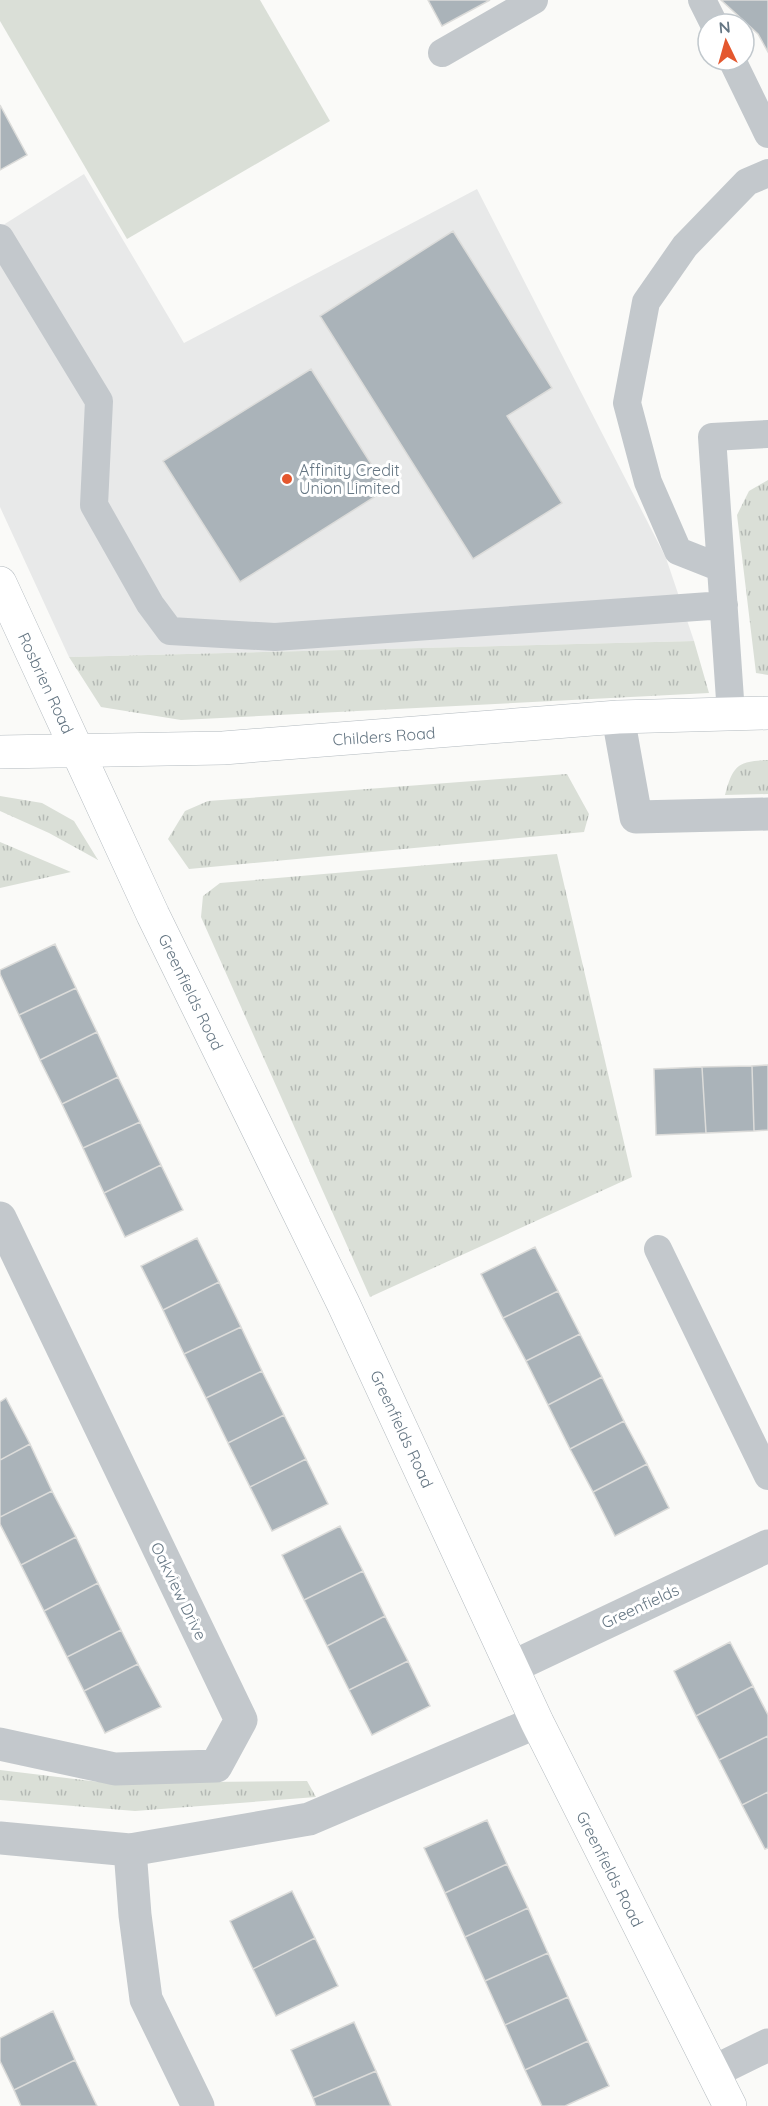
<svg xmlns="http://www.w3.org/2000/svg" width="768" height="2106" font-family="Quicksand,sans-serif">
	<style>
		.built { fill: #e8e9e9 }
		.grass { fill: url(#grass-tufts) }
		.garden { fill: #dadfd7 }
		.building { fill: #aab3b9; stroke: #dcdcda; stroke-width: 1.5 }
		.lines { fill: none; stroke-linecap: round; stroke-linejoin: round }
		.secondary-casing { stroke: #b3babf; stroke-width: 34 }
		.lane { stroke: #c3c8cc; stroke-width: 28 }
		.street { stroke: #c3c8cc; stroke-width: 33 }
		.secondary { stroke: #fff; stroke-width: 33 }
		.poi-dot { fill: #e4572e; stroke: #fff; stroke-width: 2 }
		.labels { text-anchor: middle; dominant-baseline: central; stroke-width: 6; stroke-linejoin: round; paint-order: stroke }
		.poi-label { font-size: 16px; fill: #657683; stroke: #fff; text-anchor: start }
		.street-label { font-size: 16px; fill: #657683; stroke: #fff }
	</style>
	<defs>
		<pattern id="grass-tufts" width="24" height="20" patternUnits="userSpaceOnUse" patternTransform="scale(1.5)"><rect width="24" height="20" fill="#dadfd7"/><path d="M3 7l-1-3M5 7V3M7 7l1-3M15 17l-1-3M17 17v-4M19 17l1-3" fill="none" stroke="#b4b9b4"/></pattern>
	</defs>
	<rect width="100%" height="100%" fill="#fafaf8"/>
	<!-- built -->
	<path class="built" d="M 84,174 L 184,343 L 477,189 L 666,558 L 694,641 L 69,657 L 0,507 L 0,227 Z"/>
	<!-- grass -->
	<path class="grass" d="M 768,480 L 768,675 L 756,673 L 737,515 L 749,491 Z
		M 694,641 L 709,693 L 181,720 L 101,707 L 69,657 Z
		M 768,760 L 768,794 L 725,795 C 733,766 737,761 768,760 Z
		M 567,774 L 589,814 L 584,832 L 189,869 L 168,839 L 185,811 L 208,801 Z
		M 0,796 L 42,803 L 74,821 L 98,860 L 49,833 L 0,811 Z
		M 0,842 L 71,872 L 0,888 Z
		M 557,854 L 632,1177 L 370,1297 L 201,917 L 203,896 L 220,883 Z
		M 0,1770 L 108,1783 L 307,1781 L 316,1797 L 135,1811 L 0,1800 Z"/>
	<!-- garden -->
	<path class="garden" d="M 0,0 L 260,0 L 330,121 L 127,239 L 0,21 Z"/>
	<!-- building -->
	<path class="building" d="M 428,0 L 490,0 L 442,26 Z
		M 721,0 L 768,0 L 768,52 L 758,34 Z
		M 0,105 L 27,155 L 0,170 Z
		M 453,231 L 552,388 L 507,416 L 562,503 L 473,559 L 320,316 Z
		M 311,369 L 387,489 L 240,582 L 163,461 Z
		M 55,944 L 76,988 L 19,1015 L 0,974 L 0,970 Z
		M 76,988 L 97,1032 L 40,1060 L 19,1015 Z
		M 97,1032 L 118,1077 L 62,1104 L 40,1060 Z
		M 768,1065 L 768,1130 L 754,1131 L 752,1066 Z
		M 752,1066 L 754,1131 L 706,1133 L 702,1067 Z
		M 702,1067 L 706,1133 L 656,1135 L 654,1069 Z
		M 118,1077 L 140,1122 L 83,1148 L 62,1104 Z
		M 140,1122 L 161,1165 L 104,1193 L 83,1148 Z
		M 161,1165 L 183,1210 L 125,1237 L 104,1193 Z
		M 197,1238 L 219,1282 L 163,1310 L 141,1266 Z
		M 535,1247 L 558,1291 L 503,1318 L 481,1274 Z
		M 219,1282 L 241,1327 L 184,1354 L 163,1310 Z
		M 558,1291 L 580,1334 L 526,1361 L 503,1318 Z
		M 241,1327 L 262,1371 L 206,1398 L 184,1354 Z
		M 580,1334 L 602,1377 L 548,1405 L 526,1361 Z
		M 262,1371 L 284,1415 L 228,1443 L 206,1398 Z
		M 602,1377 L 624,1421 L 570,1449 L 548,1405 Z
		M 6,1398 L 30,1444 L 0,1460 L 0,1402 Z
		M 284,1415 L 306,1459 L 250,1487 L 228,1443 Z
		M 624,1421 L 647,1464 L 593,1492 L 570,1449 Z
		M 30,1444 L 52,1491 L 0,1517 L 0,1460 Z
		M 306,1459 L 328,1504 L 272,1531 L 250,1487 Z
		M 647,1464 L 669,1508 L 615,1536 L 593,1492 Z
		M 52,1491 L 76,1537 L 21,1565 L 0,1524 L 0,1517 Z
		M 340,1526 L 363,1571 L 304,1600 L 282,1555 Z
		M 76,1537 L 98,1583 L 44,1611 L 21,1565 Z
		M 363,1571 L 385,1616 L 327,1646 L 304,1600 Z
		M 98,1583 L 121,1630 L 67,1657 L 44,1611 Z
		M 385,1616 L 408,1661 L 349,1690 L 327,1646 Z
		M 121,1630 L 138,1664 L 84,1691 L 67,1657 Z
		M 730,1642 L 753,1686 L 696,1716 L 674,1671 Z
		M 408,1661 L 430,1706 L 372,1735 L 349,1690 Z
		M 138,1664 L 161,1707 L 105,1733 L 84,1691 Z
		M 753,1686 L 768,1715 L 768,1736 L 719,1760 L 696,1716 Z
		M 768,1736 L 768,1792 L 742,1805 L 719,1760 Z
		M 768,1792 L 768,1848 L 765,1849 L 742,1805 Z
		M 487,1820 L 507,1864 L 445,1893 L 424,1848 Z
		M 507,1864 L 528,1908 L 465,1937 L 445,1893 Z
		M 292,1891 L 315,1938 L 253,1969 L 230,1921 Z
		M 528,1908 L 548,1953 L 485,1981 L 465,1937 Z
		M 315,1938 L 338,1986 L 276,2016 L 253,1969 Z
		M 548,1953 L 568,1997 L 505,2025 L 485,1981 Z
		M 568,1997 L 588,2041 L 525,2070 L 505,2025 Z
		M 53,2011 L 75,2060 L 14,2090 L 0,2061 L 0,2038 Z
		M 354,2022 L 376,2071 L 313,2098 L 291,2050 Z
		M 588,2041 L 609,2086 L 565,2106 L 542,2106 L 525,2070 Z
		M 75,2060 L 97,2106 L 21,2106 L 14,2090 Z
		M 376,2071 L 391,2106 L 316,2106 L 313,2098 Z"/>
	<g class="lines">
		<defs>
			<path id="secondary" d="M 0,583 L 153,915 L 343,1303 L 537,1722 L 730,2106
				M 0,752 L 223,748 L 618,717 L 768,713"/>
		</defs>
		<!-- secondary casing -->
		<use href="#secondary" class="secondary-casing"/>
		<!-- lane -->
		<path class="lane" d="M 702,0 L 714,24
			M 442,53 L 534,0
			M 732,60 L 768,134
			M 0,238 L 99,401 L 94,505 L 150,604 L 170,631 L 275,637 L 724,605
			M 721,568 L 678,551 L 648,482 L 627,403 L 646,302 L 685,246 L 747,182 L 768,173
			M 731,714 L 712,437 L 768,434
			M 658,1249 L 768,1476"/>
		<!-- street -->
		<path class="street" d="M 618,717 L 636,817 L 768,814
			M 0,1218 L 241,1720 L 216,1766 L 115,1769 L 0,1744
			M 512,1667 L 768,1546
			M 0,1838 L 130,1850 L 135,1915 L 146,1999 L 198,2106
			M 130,1850 L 309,1819 L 537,1722
			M 713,2072 L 768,2045"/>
		<!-- secondary -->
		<use href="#secondary" class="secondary"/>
	</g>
	<!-- markers -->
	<circle class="poi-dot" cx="287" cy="479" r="6"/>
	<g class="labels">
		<!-- poi labels -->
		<g class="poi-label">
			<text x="299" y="470">Affinity Credit<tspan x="299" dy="18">Union Limited</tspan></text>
		</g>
		<!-- street labels -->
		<g class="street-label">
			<text transform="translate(46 683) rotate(65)">Rosbrien Road</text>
			<text transform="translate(384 736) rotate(-4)">Childers Road</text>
			<text transform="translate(191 992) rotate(64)">Greenfields Road</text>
			<text transform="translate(402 1429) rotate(65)">Greenfields Road</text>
			<text transform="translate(179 1591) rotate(64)">Oakview Drive</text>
			<text transform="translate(640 1606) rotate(-25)">Greenfields</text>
			<text transform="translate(610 1869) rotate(63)">Greenfields Road</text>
		</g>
	</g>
	<!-- north arrow -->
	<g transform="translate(726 42) rotate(355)"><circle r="28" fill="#ffffff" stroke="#c1c8cd" stroke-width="1.5"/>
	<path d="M0-4.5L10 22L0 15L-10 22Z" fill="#e4572e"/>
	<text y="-9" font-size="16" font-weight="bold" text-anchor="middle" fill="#657683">N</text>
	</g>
</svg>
